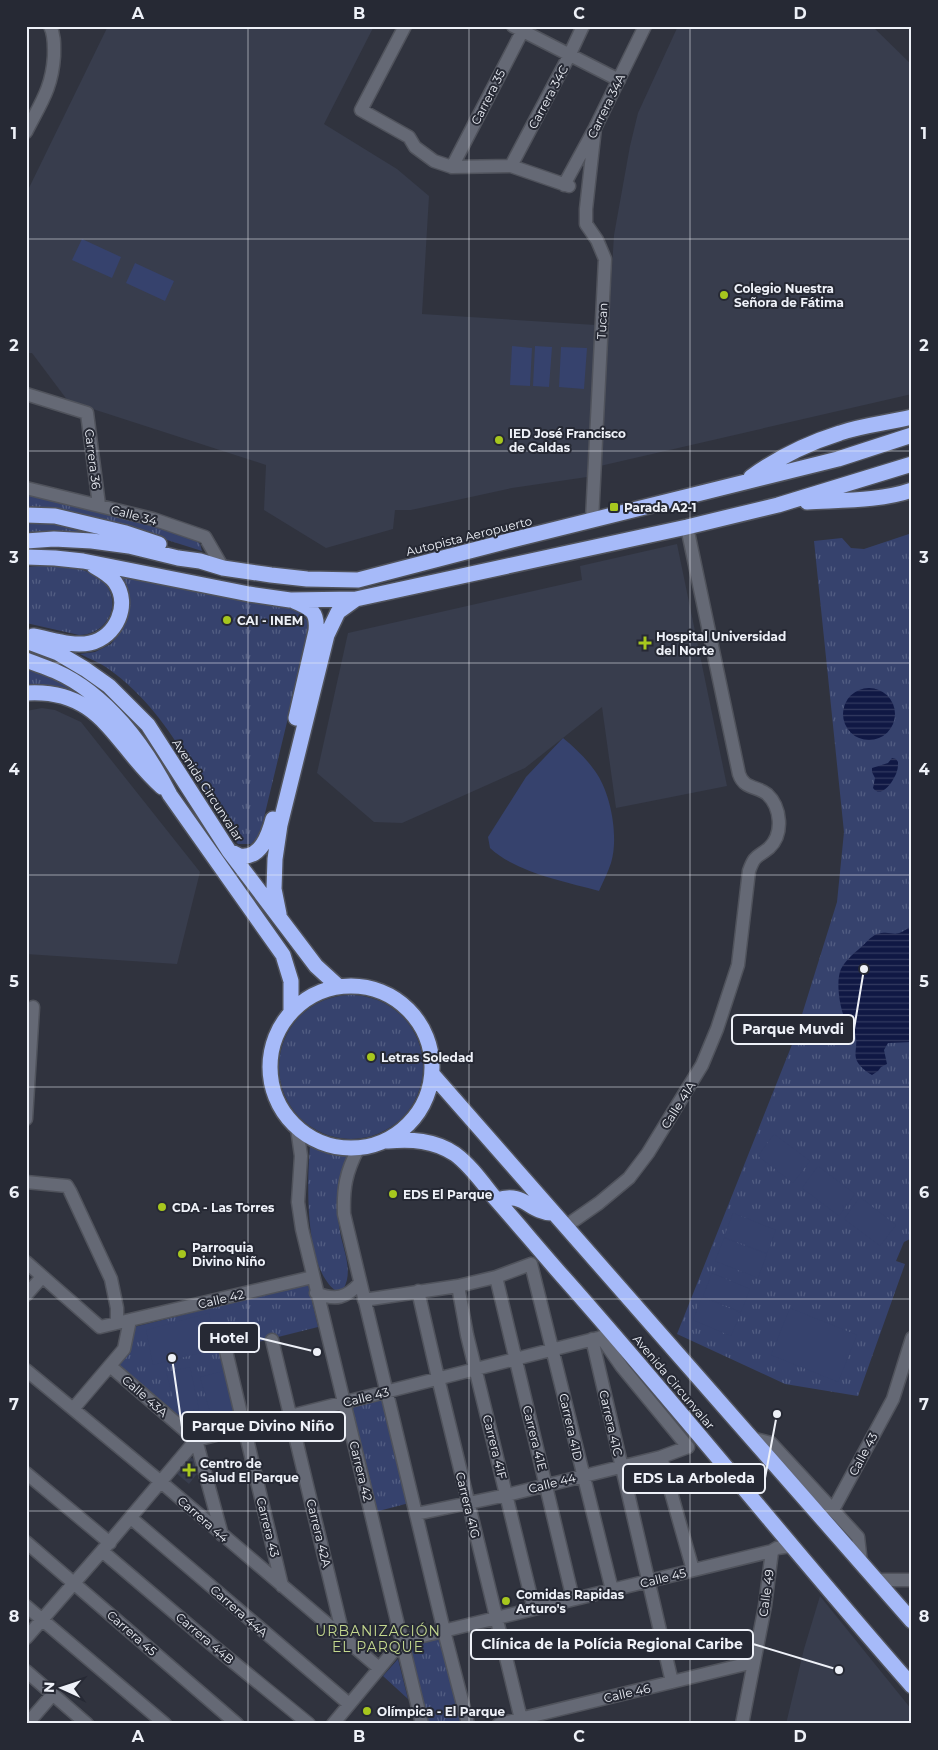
<svg xmlns="http://www.w3.org/2000/svg" width="938" height="1750" font-family="Montserrat,sans-serif">
	<style>
		.built { fill: #383d4d }
		.grass { fill: url(#grass-tufts) }
		.garden { fill: #36426d }
		.water { fill: url(#water-rules) }
		.lines { fill: none; stroke-linecap: round; stroke-linejoin: round }
		.minor-casing { stroke: #50535c; stroke-width: 15 }
		.highway-casing { stroke: #50535c; stroke-width: 18 }
		.minor { stroke: #656975; stroke-width: 12 }
		.highway { stroke: #a6baf9; stroke-width: 15 }
		.grid { fill: none; stroke: #eef1f8; stroke-width: 1; stroke-opacity: 0.55 }
		.poi-dot { fill: #a7c71e; stroke: #262934; stroke-width: 2 }
		.labels { text-anchor: middle; dominant-baseline: central; stroke-width: 4; stroke-linejoin: round; paint-order: stroke }
		.street-label { font-size: 12px; fill: #eef1f8; stroke: #262934 }
		.poi-label { font-size: 12px; font-weight: bold; fill: #eef1f8; stroke: #262934; text-anchor: start }
		.neighbourhood-label { font-size: 14px; letter-spacing: 1px; fill: #c4d88e; stroke: #262934 }
		.leader { fill: none; stroke: #eef1f8; stroke-width: 2 }
		.callout-dot { fill: #eef1f8; stroke: #262934; stroke-width: 2 }
		.callout { fill: #262934; stroke: #eef1f8; stroke-width: 2 }
		.callout-label { font-size: 14px; text-anchor: middle; font-weight: bold; fill: #eef1f8 }
		.neatline { fill: none; stroke: #eef1f8; stroke-width: 2 }
		.grid-label { font-size: 16px; text-anchor: middle; font-weight: bold; fill: #eef1f8 }
	</style>
	<defs>
		<pattern id="grass-tufts" width="24" height="20" patternUnits="userSpaceOnUse" patternTransform="scale(1.25)"><rect width="24" height="20" fill="#36426d"/><path d="M3 7l-1-3M5 7V3M7 7l1-3M15 17l-1-3M17 17v-4M19 17l1-3" fill="none" stroke="#535e83"/></pattern>
		<pattern id="water-rules" width="6" height="5" patternUnits="userSpaceOnUse" patternTransform="scale(1.25)"><rect width="6" height="5" fill="#101844"/><path d="M0 2.5h6" fill="none" stroke="#333a60"/></pattern>
	</defs>
	<rect width="100%" height="100%" fill="#30333e"/>
	<!-- built -->
	<path class="built" d="M 108,26 L 374,26 L 324,124 L 397,169 L 429,196 L 422,314 L 596,325 L 587,477 L 512,488 L 411,510 L 395,510 L 393,529 L 326,548 L 264,510 L 266,465 L 68,401 L 32,353 L 26,353 L 26,194 Z
		M 678,26 L 872,26 L 912,65 L 912,394 L 600,466 L 614,235 L 630,146 L 638,113 Z
		M 677,544 L 727,786 L 616,808 L 602,707 L 525,768 L 402,823 L 374,822 L 317,773 L 348,633 L 582,580 L 580,566 Z
		M 42,708 L 55,710 L 81,722 L 200,872 L 177,964 L 26,954 L 26,711 Z
		M 189,1456 L 203,1466 L 189,1484 L 176,1473 Z
		M 820,1596 L 912,1710 L 912,1724 L 786,1724 L 804,1649 Z"/>
	<!-- grass -->
	<path class="grass" d="M 26,494 L 148,522 L 195,538 L 200,544 L 202,551 L 126,527 L 58,509 L 26,507 Z
		M 26,519 L 55,520 L 168,551 C 122,543 73,530 26,533 Z
		M 912,533 L 912,1238 L 904,1242 L 896,1261 L 905,1264 L 858,1396 L 785,1384 L 677,1334 L 795,1037 L 837,902 L 844,832 L 814,541 L 842,538 L 851,548 L 864,549 Z
		M 39,566 C 56,567 78,566 93,574 C 125,590 115,634 79,635 L 26,623 L 26,567 Z
		M 117,573 L 293,607 L 309,622 L 308,635 L 260,834 L 251,844 L 238,844 L 232,837 C 197,778 167,711 110,670 C 101,663 90,659 80,654 L 95,652 L 111,644 L 122,630 L 128,612 Z
		M 26,666 L 76,690 L 74,692 L 48,685 L 26,684 Z
		M279 1067a72 72 0 1 1 144 0a72 72 0 1 1-144 0Z
		M 310,1146 L 328,1154 L 348,1157 C 341,1175 337,1189 338,1210 C 338,1218 339,1228 341,1237 C 345,1254 353,1273 343,1290 L 336,1291 C 304,1268 307,1182 310,1146 Z
		M 308,1284 L 318,1327 L 222,1351 L 239,1422 L 195,1434 L 112,1364 L 134,1327 Z
		M 387,1391 L 413,1502 L 371,1513 L 344,1402 Z
		M 444,1631 L 467,1724 L 423,1724 L 402,1641 Z
		M 398,1659 L 408,1699 L 383,1676 Z"/>
	<!-- garden -->
	<path class="garden" d="M 82,239 L 121,257 L 112,278 L 72,260 Z
		M 135,263 L 174,281 L 165,301 L 126,283 Z
		M 512,346 L 532,348 L 530,386 L 510,385 Z
		M 535,346 L 552,347 L 549,387 L 533,386 Z
		M 561,347 L 587,348 L 584,389 L 559,387 Z
		M 563,738 C 575,748 586,758 595,771 C 611,793 619,837 611,863 C 608,872 603,882 599,891 C 564,881 517,873 490,848 L 488,837 L 526,777 Z
		M 774,1134 L 810,1161 L 793,1183 L 758,1156 Z
		M 818,1166 L 855,1194 L 839,1216 L 802,1188 Z
		M 860,1197 L 896,1225 L 880,1246 L 844,1219 Z
		M 733,1213 L 776,1230 L 767,1253 L 724,1237 Z
		M 724,1238 L 767,1254 L 758,1278 L 715,1261 Z
		M 712,1273 L 750,1289 L 741,1312 L 703,1296 Z
		M 702,1297 L 741,1313 L 731,1336 L 693,1320 Z
		M 790,1308 L 857,1335 L 838,1382 L 771,1355 Z
		M 209,1313 L 216,1349 L 153,1365 L 146,1330 Z
		M 190,1367 L 199,1409 L 177,1413 L 166,1372 Z
		M 224,1371 L 234,1415 L 212,1419 L 200,1377 Z"/>
	<!-- water -->
	<path class="water" d="M843 714a26 26 0 1 1 52 0a26 26 0 1 1-52 0Z
		M 892,758 L 896,759 L 898,762 C 898,765 898,768 897,771 C 895,779 882,800 873,788 L 875,778 L 872,772 L 872,768 L 888,763 Z
		M 912,925 L 912,1042 L 888,1043 L 884,1050 L 887,1064 L 881,1067 L 878,1071 L 872,1075 C 844,1057 862,1052 854,1029 C 852,1023 846,1020 843,1014 C 839,1002 836,980 841,969 C 845,961 853,954 859,949 C 864,945 871,936 877,934 C 894,929 893,941 912,925 Z"/>
	<g class="lines">
		<defs>
			<path id="minor" d="M 405,26 L 361,110 L 409,137 L 415,147 L 434,161 L 452,167 L 511,166 L 569,186
				M 513,26 L 619,80
				M 26,132 C 40,104 52,89 54,56 C 54,46 55,36 50,26
				M 511,166 L 569,56 L 583,26
				M 452,167 L 525,26
				M 564,185 L 595,128 L 645,26
				M 26,394 L 87,413 L 99,505
				M 26,488 L 153,519 L 205,537 L 223,568
				M 592,520 L 605,259 L 597,240 L 586,224 L 586,209 L 595,128
				M 26,1119 L 33,1007
				M 297,1128 L 301,1156 L 298,1202 L 302,1229 L 422,1724
				M 358,1149 C 346,1172 343,1188 344,1214 L 444,1631 L 468,1724
				M 26,1182 L 67,1186 L 70,1191 L 111,1279 L 117,1308 L 117,1323
				M 566,1226 L 599,1203 L 629,1178 L 648,1153 L 702,1065 L 717,1029 L 738,965 L 749,871 C 755,854 757,858 769,848 C 784,834 781,807 767,794 C 761,789 752,788 746,784 C 743,782 740,777 739,774 L 687,527
				M 26,1262 L 100,1327 L 313,1277
				M 531,1264 L 612,1590
				M 496,1277 L 573,1599
				M 458,1286 L 467,1335 L 534,1609
				M 418,1291 L 438,1378 L 521,1719
				M 316,1293 C 336,1301 346,1298 360,1283
				M 26,1295 L 42,1277
				M 364,1300 L 458,1286 L 496,1277 L 531,1264
				M 592,1339 L 672,1682
				M 272,1340 L 344,1639
				M 226,1351 L 282,1586
				M 110,1366 L 196,1440 L 222,1535
				M 26,1370 L 161,1482 L 379,1668
				M 73,1409 L 124,1349 L 130,1320
				M 751,1438 L 771,1443 L 858,1537 L 861,1563
				M 661,1457 L 693,1570
				M 26,1473 L 110,1543
				M 833,1510 L 893,1399 L 912,1338
				M 416,1514 L 507,1495 L 661,1457 L 688,1447 L 622,1367 L 601,1337
				M 131,1518 L 349,1704
				M 26,1542 L 237,1724
				M 102,1551 L 211,1644 L 309,1724
				M 876,1580 L 912,1580
				M 26,1606 L 165,1724
				M 26,1638 L 102,1551 L 196,1440 L 614,1334
				M 26,1671 L 87,1724
				M 27,1724 L 53,1694
				M 333,1724 L 402,1641 L 772,1551 L 777,1548 L 791,1546
				M 499,1724 L 754,1662
				M 742,1724 L 765,1606 L 772,1551"/>
			<path id="highway" d="M 751,477 C 779,457 808,443 840,433 C 863,425 888,423 912,417
				M 807,502 C 840,500 881,501 912,490
				M 26,515 L 55,516 L 126,533 L 159,544
				M 26,541 L 54,539 L 92,541 L 129,546 L 178,558 L 200,561 L 223,568 L 271,575 L 307,579 L 358,580 L 512,540 L 838,459 L 912,435
				M 26,557 L 55,558 L 83,561 L 249,594 L 290,600 L 356,599 L 687,527 L 778,505 L 912,464
				M 294,601 C 311,608 318,612 316,631 L 296,718
				M 33,636 C 51,639 72,647 90,643 C 116,637 131,605 115,582 C 110,575 101,570 94,566
				M 26,641 L 58,653 L 85,669 L 109,686 L 148,725 L 229,851 L 316,966 L 339,987
				M 26,660 C 36,664 46,667 55,671 C 107,694 145,746 170,795 L 283,955 L 291,981 L 291,1012
				M 26,693 C 102,688 114,745 162,787
				M 229,851 C 232,852 237,855 240,856 C 261,859 269,834 273,819
				M 279,914 L 274,889 L 275,859 L 280,825 L 327,635 L 338,612 L 356,599
				M270 1067a81 81 0 1 1 162 0a81 81 0 1 1-162 0Z
				M 432,1074 L 912,1621
				M 388,1141 C 411,1139 434,1140 455,1154 C 470,1165 482,1182 494,1197 C 518,1224 541,1252 565,1279 C 683,1412 794,1552 912,1686
				M 497,1200 C 524,1191 529,1212 552,1213"/>
		</defs>
		<!-- minor casing -->
		<use href="#minor" class="minor-casing"/>
		<!-- highway casing -->
		<use href="#highway" class="highway-casing"/>
		<!-- minor -->
		<use href="#minor" class="minor"/>
		<!-- highway -->
		<use href="#highway" class="highway"/>
	</g>
	<!-- grid -->
	<path class="grid" d="M 248,26 L 248,1724M 469,26 L 469,1724M 690,26 L 690,1724M 26,239 L 912,239M 26,451 L 912,451M 26,663 L 912,663M 26,875 L 912,875M 26,1087 L 912,1087M 26,1299 L 912,1299M 26,1511 L 912,1511"/>
	<!-- markers -->
	<g class="poi-dot">
		<circle cx="724" cy="295" r="5"/>
		<circle cx="499" cy="440" r="5"/>
		<rect x="609" y="502" width="10" height="10" rx="2.5"/>
		<circle cx="227" cy="620" r="5"/>
		<path d="M642.5 635.5h5v5h5v5h-5v5h-5v-5h-5v-5h5z"/>
		<circle cx="371" cy="1057" r="5"/>
		<circle cx="393" cy="1194" r="5"/>
		<circle cx="162" cy="1207" r="5"/>
		<circle cx="182" cy="1254" r="5"/>
		<path d="M186.5 1462.5h5v5h5v5h-5v5h-5v-5h-5v-5h5z"/>
		<circle cx="506" cy="1601" r="5"/>
		<circle cx="367" cy="1711" r="5"/>
	</g>
	<g class="labels">
		<!-- street labels -->
		<g class="street-label">
			<text transform="translate(488 97) rotate(-63)">Carrera 35</text>
			<text transform="translate(548 97) rotate(-62)">Carrera 34C</text>
			<text transform="translate(606 106) rotate(-64)">Carrera 34A</text>
			<text transform="translate(602 321) rotate(-87)">Tucan</text>
			<text transform="translate(93 459) rotate(83)">Carrera 36</text>
			<text transform="translate(134 515) rotate(15)">Calle 34</text>
			<text transform="translate(469 536) rotate(-14)">Autopista Aeropuerto</text>
			<text transform="translate(208 790) rotate(57)">Avenida Circunvalar</text>
			<text transform="translate(678 1105) rotate(-58)">Calle 41A</text>
			<text transform="translate(221 1299) rotate(-13)">Calle 42</text>
			<text transform="translate(674 1382) rotate(50)">Avenida Circunvalar</text>
			<text transform="translate(145 1396) rotate(41)">Calle 43A</text>
			<text transform="translate(366 1397) rotate(-14)">Calle 43</text>
			<text transform="translate(611 1423) rotate(77)">Carrera 41C</text>
			<text transform="translate(571 1427) rotate(77)">Carrera 41D</text>
			<text transform="translate(535 1438) rotate(76)">Carrera 41E</text>
			<text transform="translate(495 1447) rotate(76)">Carrera 41F</text>
			<text transform="translate(863 1454) rotate(-62)">Calle 43</text>
			<text transform="translate(361 1471) rotate(76)">Carrera 42</text>
			<text transform="translate(552 1483) rotate(-14)">Calle 44</text>
			<text transform="translate(468 1505) rotate(76)">Carrera 41G</text>
			<text transform="translate(203 1519) rotate(41)">Carrera 44</text>
			<text transform="translate(268 1527) rotate(76)">Carrera 43</text>
			<text transform="translate(319 1533) rotate(76)">Carrera 42A</text>
			<text transform="translate(663 1578) rotate(-14)">Calle 45</text>
			<text transform="translate(766 1593) rotate(-82)">Calle 49</text>
			<text transform="translate(239 1611) rotate(41)">Carrera 44A</text>
			<text transform="translate(132 1633) rotate(41)">Carrera 45</text>
			<text transform="translate(205 1638) rotate(40)">Carrera 44B</text>
			<text transform="translate(627 1693) rotate(-13)">Calle 46</text>
		</g>
		<!-- poi labels -->
		<g class="poi-label">
			<text x="734" y="288">Colegio Nuestra<tspan x="734" dy="14">Señora de Fátima</tspan></text>
			<text x="509" y="433">IED José Francisco<tspan x="509" dy="14">de Caldas</tspan></text>
			<text x="624" y="507">Parada A2-1</text>
			<text x="237" y="620">CAI - INEM</text>
			<text x="656" y="636">Hospital Universidad<tspan x="656" dy="14">del Norte</tspan></text>
			<text x="381" y="1057">Letras Soledad</text>
			<text x="403" y="1194">EDS El Parque</text>
			<text x="172" y="1207">CDA - Las Torres</text>
			<text x="192" y="1247">Parroquia<tspan x="192" dy="14">Divino Niño</tspan></text>
			<text x="200" y="1463">Centro de<tspan x="200" dy="14">Salud El Parque</tspan></text>
			<text x="516" y="1594">Comidas Rapidas<tspan x="516" dy="14">Arturo's</tspan></text>
			<text x="377" y="1711">Olímpica - El Parque</text>
		</g>
		<!-- neighbourhood labels -->
		<g class="neighbourhood-label">
			<text x="378" y="1631">URBANIZACIÓN<tspan x="378" dy="16">EL PARQUE</tspan></text>
		</g>
	</g>
	<!-- callouts -->
	<path class="leader" d="M864 969L854 1029M317 1352L259 1338M172 1358L182 1427M777 1414L765 1478M839 1670L753 1644"/>
	<g class="callout-dot">
		<circle cx="864" cy="969" r="5"/>
		<circle cx="317" cy="1352" r="5"/>
		<circle cx="172" cy="1358" r="5"/>
		<circle cx="777" cy="1414" r="5"/>
		<circle cx="839" cy="1670" r="5"/>
	</g>
	<g class="callout">
		<rect x="732" y="1015" width="122" height="29" rx="5"/>
		<rect x="199" y="1323" width="60" height="29" rx="5"/>
		<rect x="182" y="1412" width="163" height="29" rx="5"/>
		<rect x="623" y="1464" width="142" height="29" rx="5"/>
		<rect x="471" y="1630" width="282" height="29" rx="5"/>
	</g>
	<g class="callout-label">
		<text x="793" y="1034">Parque Muvdi</text>
		<text x="229" y="1343">Hotel</text>
		<text x="263" y="1431">Parque Divino Niño</text>
		<text x="694" y="1483">EDS La Arboleda</text>
		<text x="612" y="1649">Clínica de la Polícia Regional Caribe</text>
	</g>
	<!-- border -->
	<rect width="938" height="1750" fill="none" stroke="#262934" stroke-width="55"/>
	<!-- north arrow -->
	<g transform="translate(62 1688) rotate(273)" stroke="#262934" stroke-width="4" paint-order="stroke">
	<path d="M0-4L9 19L0 12L-9 19Z" fill="#eef1f8"/>
	<text y="-8" font-size="14" font-weight="bold" text-anchor="middle" fill="#eef1f8">N</text>
	</g>
	<rect x="28" y="28" width="882" height="1694" class="neatline"/>
	<g class="grid-label">
		<text x="138" y="19">A</text>
		<text x="359" y="19">B</text>
		<text x="579" y="19">C</text>
		<text x="800" y="19">D</text>
		<text x="14" y="139">1</text>
		<text x="924" y="139">1</text>
		<text x="14" y="351">2</text>
		<text x="924" y="351">2</text>
		<text x="14" y="563">3</text>
		<text x="924" y="563">3</text>
		<text x="14" y="775">4</text>
		<text x="924" y="775">4</text>
		<text x="14" y="987">5</text>
		<text x="924" y="987">5</text>
		<text x="14" y="1198">6</text>
		<text x="924" y="1198">6</text>
		<text x="14" y="1410">7</text>
		<text x="924" y="1410">7</text>
		<text x="14" y="1622">8</text>
		<text x="924" y="1622">8</text>
		<text x="138" y="1742">A</text>
		<text x="359" y="1742">B</text>
		<text x="579" y="1742">C</text>
		<text x="800" y="1742">D</text>
	</g>
</svg>
